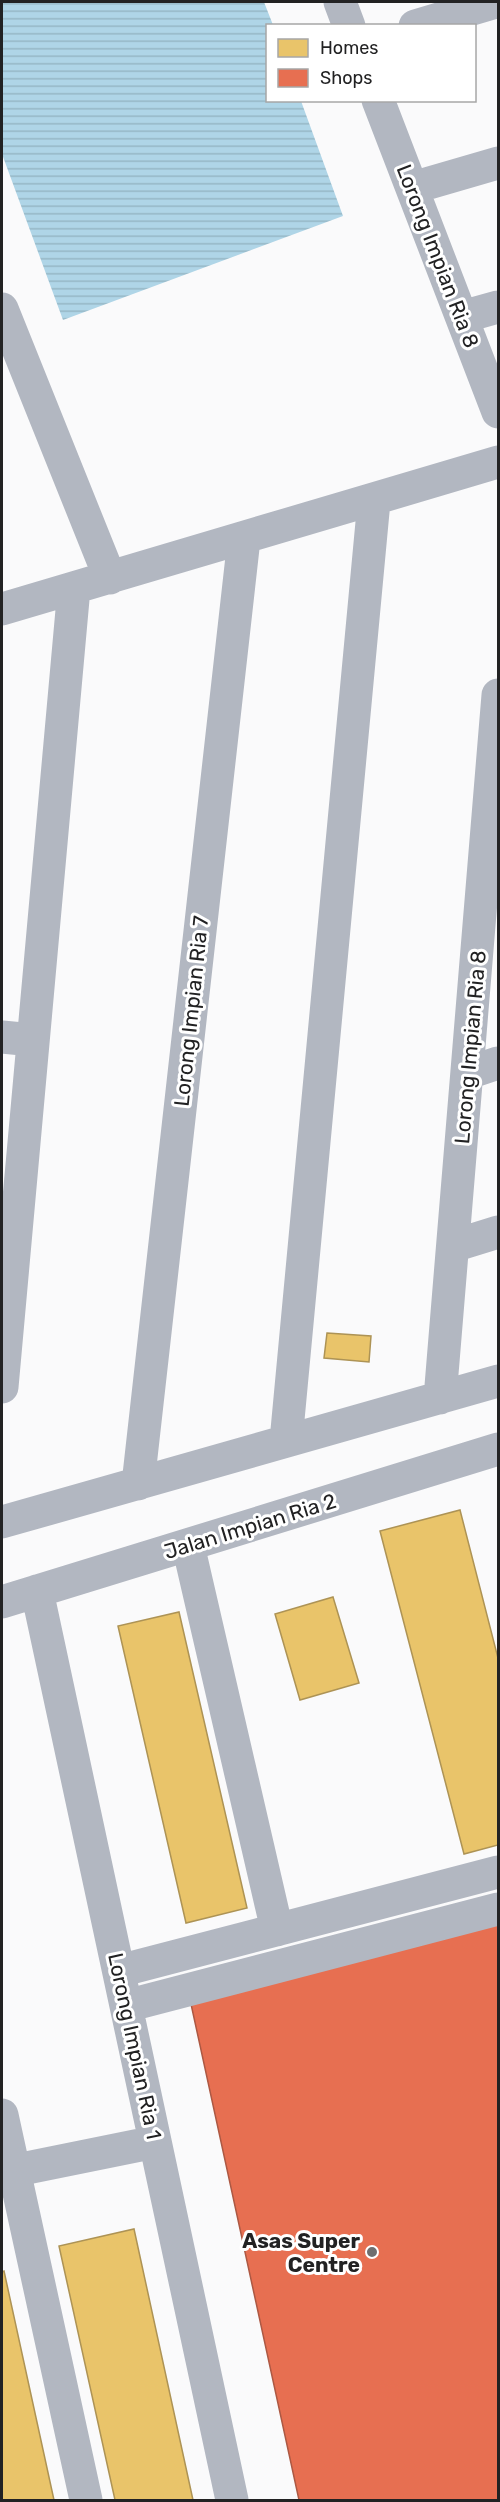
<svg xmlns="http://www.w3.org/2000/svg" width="500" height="2502" font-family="Rubik,sans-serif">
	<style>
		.water { fill: url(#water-rules) }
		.homes { fill: #e9c46a; stroke: #ad9355; stroke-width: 1.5 }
		.shops { fill: #e76f51; stroke: #ac5843; stroke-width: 1.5 }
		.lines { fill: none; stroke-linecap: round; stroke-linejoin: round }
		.minor { stroke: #b2b7c1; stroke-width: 33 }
		.poi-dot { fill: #6e6e6f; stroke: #fff; stroke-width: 2 }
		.labels { text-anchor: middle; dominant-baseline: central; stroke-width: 6; stroke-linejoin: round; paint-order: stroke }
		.street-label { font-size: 21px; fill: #222223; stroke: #fff }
		.poi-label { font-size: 21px; font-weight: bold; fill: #222223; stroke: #fff; text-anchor: end }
	</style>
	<defs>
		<pattern id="water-rules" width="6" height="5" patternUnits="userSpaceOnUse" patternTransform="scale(1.5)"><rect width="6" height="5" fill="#afd5e7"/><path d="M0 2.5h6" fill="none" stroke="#96b7c6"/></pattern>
	</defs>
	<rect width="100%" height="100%" fill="#fafafb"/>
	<!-- water -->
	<path class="water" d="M 2,2 L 264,2 L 273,25 L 268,26 L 268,100 L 301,101 L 343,216 L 63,320 L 2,154 Z"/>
	<!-- homes -->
	<path class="homes" d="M 327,1333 L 371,1336 L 369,1362 L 324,1358 Z
		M 460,1510 L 498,1658 L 498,1845 L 464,1854 L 380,1531 Z
		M 333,1597 L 359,1683 L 300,1700 L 275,1614 Z
		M 179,1612 L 247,1908 L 186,1923 L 118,1626 Z
		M 134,2229 L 193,2500 L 115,2500 L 59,2246 Z
		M 4,2271 L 54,2500 L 2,2500 L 2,2272 Z"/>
	<!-- shops -->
	<path class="shops" d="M 498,1920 L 498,2500 L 299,2500 L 191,2004 Z"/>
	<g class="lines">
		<!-- minor -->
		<path class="minor" d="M 340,2 L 349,26
			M 415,26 L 496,2
			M 378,100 L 498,412
			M 412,188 L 498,163
			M 2,309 L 110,578
			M 462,317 L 498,307
			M 2,609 L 498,462
			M 2,1037 L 33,1040
			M 468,1073 L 498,1063
			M 453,1246 L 498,1232
			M 2,1387 L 74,588
			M 440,1398 L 498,695
			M 286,1441 L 374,501
			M 138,1484 L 244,539
			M 2,1522 L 498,1381
			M 188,1545 L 277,1930
			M 37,1591 L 232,2500
			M 2,1602 L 498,1449
			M 119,1971 L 498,1872
			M 126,2006 L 498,1909
			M 2,2115 L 86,2500
			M 2,2173 L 155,2142"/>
	</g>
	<!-- markers -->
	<circle class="poi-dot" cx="372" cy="2252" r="6"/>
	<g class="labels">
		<!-- street labels -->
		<g class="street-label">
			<text transform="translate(438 256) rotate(69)">Lorong Impian Ria 8</text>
			<text transform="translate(191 1011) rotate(-84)">Lorong Impian Ria 7</text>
			<text transform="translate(470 1047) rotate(-85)">Lorong Impian Ria 8</text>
			<text transform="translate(250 1526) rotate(-17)">Jalan Impian Ria 2</text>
			<text transform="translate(135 2046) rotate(78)">Lorong Impian Ria 1</text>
		</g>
		<!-- poi labels -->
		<g class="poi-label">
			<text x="360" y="2240">Asas Super<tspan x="360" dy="24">Centre</tspan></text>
		</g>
	</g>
	<!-- border -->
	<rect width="500" height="2502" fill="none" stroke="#222223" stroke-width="6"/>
	<!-- legend -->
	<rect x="266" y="24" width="210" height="78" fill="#ffffff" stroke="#a7a7a7" stroke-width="1.5"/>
	<rect x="278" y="39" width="30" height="18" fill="#e9c46a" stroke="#a7a7a7" stroke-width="1.5"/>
	<text x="320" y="54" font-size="18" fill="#222223">Homes</text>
	<rect x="278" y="69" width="30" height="18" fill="#e76f51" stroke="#a7a7a7" stroke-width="1.5"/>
	<text x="320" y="84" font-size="18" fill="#222223">Shops</text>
</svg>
